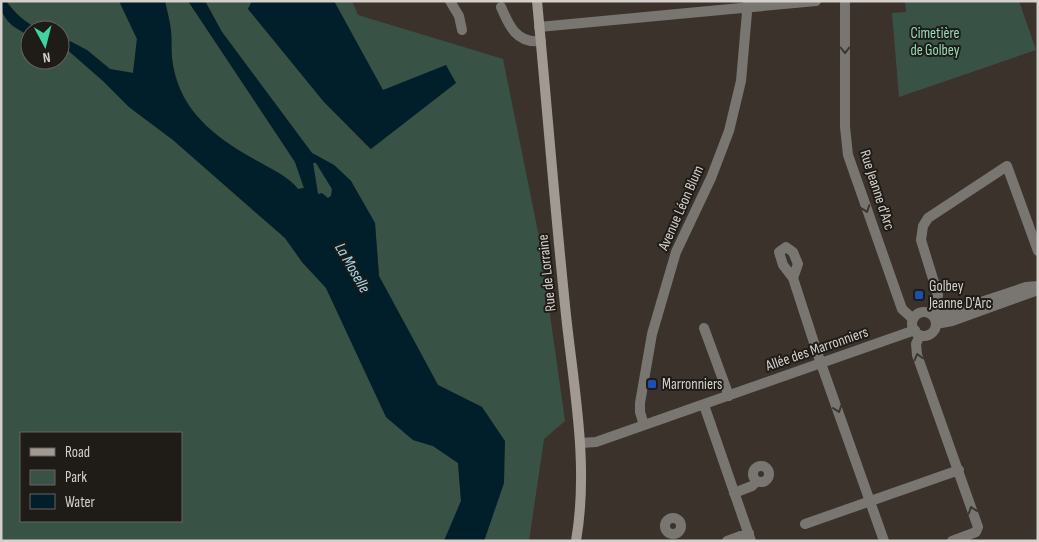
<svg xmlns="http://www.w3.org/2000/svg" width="1039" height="542" font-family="'Sofia Sans Condensed',sans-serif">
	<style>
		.green { fill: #395246; fill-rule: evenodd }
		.water { fill: #001f2a; fill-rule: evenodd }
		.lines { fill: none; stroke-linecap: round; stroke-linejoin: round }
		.minor { stroke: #797671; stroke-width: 10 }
		.secondary { stroke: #a09a93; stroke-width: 10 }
		.oneway { stroke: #3a3733 }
		.transit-dot { fill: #1a4fb4; stroke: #1f1c18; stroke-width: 2 }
		.labels { text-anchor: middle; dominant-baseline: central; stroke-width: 4; stroke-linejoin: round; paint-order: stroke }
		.park-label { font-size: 15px; fill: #95dcbb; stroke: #1f1c18 }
		.street-label { font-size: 15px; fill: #d5d0cb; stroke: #1f1c18 }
		.poi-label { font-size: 15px; fill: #d5d0cb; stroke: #1f1c18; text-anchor: start }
		.water-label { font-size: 16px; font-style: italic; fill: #a4dff7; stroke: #1f1c18 }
	</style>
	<rect width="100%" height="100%" fill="#3b332b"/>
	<!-- green -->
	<path class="green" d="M 6,1 L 119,1 L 137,39 L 133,73 L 110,69 L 87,50 L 60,36 L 60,30 C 54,30 46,31 40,29 C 27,26 14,12 6,1 Z
		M 165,1 L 188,1 L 295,162 L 304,188 L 298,189 C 288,175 261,164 245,154 C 207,131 178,105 172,58 C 171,49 172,40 171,31 C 170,21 167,11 165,1 Z
		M 205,1 L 252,1 L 248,9 L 324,102 L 370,149 L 446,65 L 383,91 L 334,1 L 352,1 L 358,15 L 503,59 L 539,237 L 565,421 L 544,439 L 529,541 L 484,541 L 504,483 L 482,407 L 438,385 L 379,276 L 375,223 L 351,181 L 334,165 L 312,153 L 222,32 Z
		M 905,1 L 1019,1 L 1036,50 L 899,97 L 892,13 L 906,12 Z
		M 1,12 L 12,26 L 30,36 L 30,60 L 60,60 L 60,45 L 63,46 L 103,81 L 129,107 L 173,140 L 285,238 L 302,262 L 326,288 L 386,417 L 413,440 L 433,446 L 458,463 L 461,501 L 444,541 L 1,541 ZM 21,433 L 181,433 L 181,521 L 21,521 Z
		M 313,163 L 316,163 L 332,189 L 331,196 L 328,198 L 318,195 Z"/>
	<!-- water -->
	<path class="water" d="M 1,1 L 6,1 C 15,13 27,25 42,30 L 30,30 L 30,36 C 14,27 1,21 1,1 Z
		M 119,1 L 165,1 C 167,11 170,21 171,31 C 172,40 171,49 172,58 C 177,105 207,131 245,154 C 261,164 288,175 298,189 L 304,188 L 295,162 L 188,1 L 205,1 L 222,32 L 312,153 L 334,165 L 351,181 L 375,223 L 379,276 L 438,385 L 482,407 L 505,441 L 504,483 L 484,541 L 444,541 L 461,501 L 458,463 L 433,446 L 413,440 L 386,417 L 326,288 L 302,262 L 285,238 L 173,140 L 129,107 L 103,81 L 63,46 L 60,45 L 60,36 L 87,50 L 110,69 L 133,73 L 137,39 ZM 313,163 L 316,163 L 332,189 L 331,196 L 328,198 L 322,193 L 318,194 Z
		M 252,1 L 334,1 L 383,90 L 446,65 L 456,83 L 371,149 L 324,102 L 248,9 Z"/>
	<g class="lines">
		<!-- minor -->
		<path class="minor" d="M 450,1 L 459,16 L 462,30
			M 845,1 L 845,127 L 848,155 L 902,309 L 913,319
			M 501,7 C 509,26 517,44 541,41
			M 539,27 L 816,1
			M 793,278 L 798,264 L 793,252 L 786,247 L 779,252 L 783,265 L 793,278 L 818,355 L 884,541
			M912 324a12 12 0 1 1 24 0a12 12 0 1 1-24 0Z
			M 931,314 L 936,305 L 938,295 L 921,240 L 923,226 L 928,218 L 1007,166 L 1038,251
			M 933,316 L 945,314 L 1026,287 L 1038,286
			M 936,324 L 952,321 L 1038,290
			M 704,328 L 729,396
			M 920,335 L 916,344 L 917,355 L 978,527 L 976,532 L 952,541
			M 704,405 L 751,541
			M 644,425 L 640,412 L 640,403 L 652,334 L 676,252 L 711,178 L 729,131 L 741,81 L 748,1
			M 581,443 L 596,442 L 915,330
			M753 474a8 8 0 1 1 16 0a8 8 0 1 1-16 0Z
			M 734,493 L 752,486 L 757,481
			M665 526a8 8 0 1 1 16 0a8 8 0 1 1-16 0Z
			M 805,524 L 959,470
			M 727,541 L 749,533"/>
		<!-- secondary -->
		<path class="secondary" d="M 537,1 C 547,106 555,210 566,315 C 574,390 589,465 576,541"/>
	</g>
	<!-- one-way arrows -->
	<defs><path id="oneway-chevron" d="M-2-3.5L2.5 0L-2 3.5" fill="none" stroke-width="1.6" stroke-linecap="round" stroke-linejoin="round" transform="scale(1.25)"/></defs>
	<g class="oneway">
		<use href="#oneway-chevron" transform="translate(845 50) rotate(90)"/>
		<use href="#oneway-chevron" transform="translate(866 209) rotate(71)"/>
		<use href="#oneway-chevron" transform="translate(918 357) rotate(-105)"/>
		<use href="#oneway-chevron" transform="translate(838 409) rotate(71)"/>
		<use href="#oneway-chevron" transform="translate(972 510) rotate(-109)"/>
	</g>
	<!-- markers -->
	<g class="transit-dot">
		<rect x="914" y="290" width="10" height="10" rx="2.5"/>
		<rect x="647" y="379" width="10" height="10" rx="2.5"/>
	</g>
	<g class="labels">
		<!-- park labels -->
		<g class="park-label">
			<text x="935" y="33">Cimetière<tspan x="935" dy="17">de Golbey</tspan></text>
		</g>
		<!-- street labels -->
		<g class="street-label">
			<text transform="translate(877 190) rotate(72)">Rue Jeanne d'Arc</text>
			<text transform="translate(681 208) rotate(-66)">Avenue Léon Blum</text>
			<text transform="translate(547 273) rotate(-96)">Rue de Lorraine</text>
			<text transform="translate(817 349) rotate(-19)">Allée des Marronniers</text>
		</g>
		<!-- poi labels -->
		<g class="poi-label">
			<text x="929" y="286">Golbey<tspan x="929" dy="17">Jeanne D'Arc</tspan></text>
			<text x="662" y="384">Marronniers</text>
		</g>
		<!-- water labels -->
		<g class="water-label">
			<text transform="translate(352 268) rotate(60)">La Moselle</text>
		</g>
	</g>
	<!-- border -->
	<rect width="1039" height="542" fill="none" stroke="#d5d0cb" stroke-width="5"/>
	<!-- legend -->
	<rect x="20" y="432" width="162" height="90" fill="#1f1c18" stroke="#686460"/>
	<rect x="30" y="448" width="25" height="8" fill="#a09a93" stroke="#686460"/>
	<text x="65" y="457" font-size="15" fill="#d5d0cb">Road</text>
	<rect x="30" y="470" width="25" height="15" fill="#395246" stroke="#686460"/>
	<text x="65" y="482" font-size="15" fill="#d5d0cb">Park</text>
	<rect x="30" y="494" width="25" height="15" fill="#001f2a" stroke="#686460"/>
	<text x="65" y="507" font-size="15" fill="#d5d0cb">Water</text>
	<!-- north arrow -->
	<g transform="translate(45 45) rotate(173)"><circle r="24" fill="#1f1c18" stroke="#686460"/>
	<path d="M0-4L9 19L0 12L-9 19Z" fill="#3fd4a2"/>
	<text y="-8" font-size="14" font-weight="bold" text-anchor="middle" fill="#d5d0cb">N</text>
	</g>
</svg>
